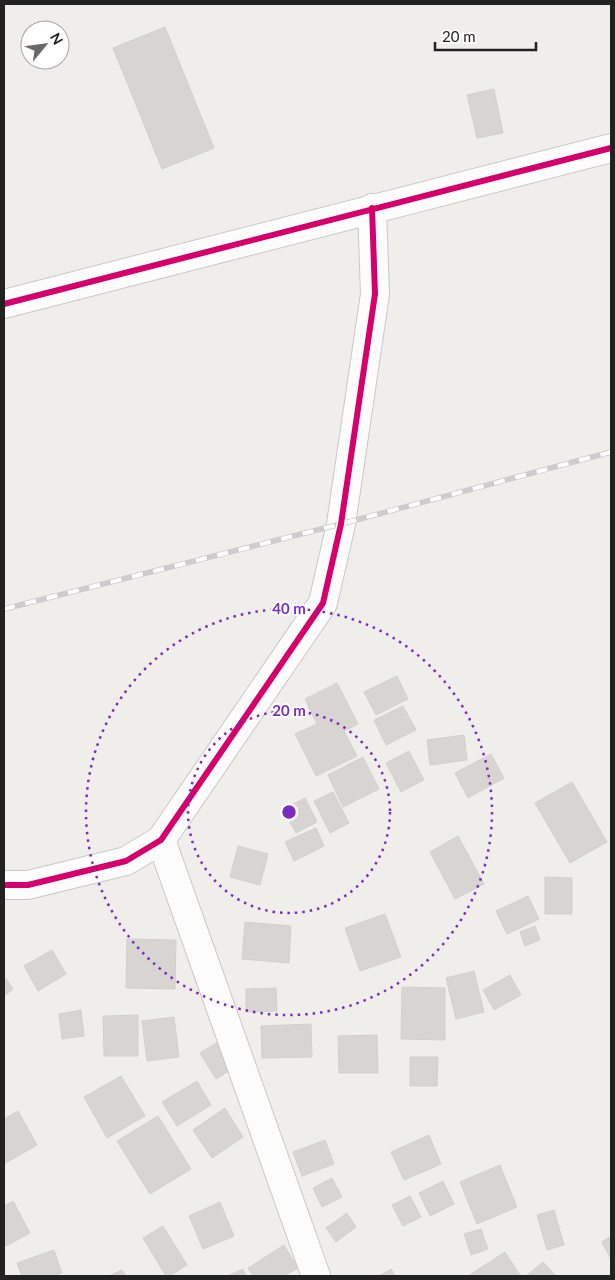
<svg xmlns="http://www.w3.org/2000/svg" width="615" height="1280" font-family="Lato,sans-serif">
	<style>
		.building { fill: #d7d4d2; stroke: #d3d0cc }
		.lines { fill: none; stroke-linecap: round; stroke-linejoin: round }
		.minor-casing { stroke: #c9c8c7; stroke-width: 30 }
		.minor { stroke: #fdfcfc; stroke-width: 28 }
		.rail-casing { stroke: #ccc; stroke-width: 5.5 }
		.rail { stroke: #fff; stroke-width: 4; stroke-dasharray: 11; stroke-linecap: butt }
		.cycleway-casing { stroke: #fff; stroke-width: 9 }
		.cycleway { stroke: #d6006c; stroke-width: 6 }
		.ring { fill: none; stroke: #7b2cbf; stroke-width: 2.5; stroke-dasharray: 2.5 5 }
		.centre { fill: #7b2cbf; stroke: #fff; stroke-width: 2.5 }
		.ring-label { font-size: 15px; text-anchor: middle; font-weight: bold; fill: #7b2cbf; stroke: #fff; stroke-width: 4; stroke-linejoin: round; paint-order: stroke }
	</style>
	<rect width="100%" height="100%" fill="#f0eeeb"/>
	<!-- building -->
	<path class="building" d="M 165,27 L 214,148 L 162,169 L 113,48 Z
		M 494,89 L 503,133 L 477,138 L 467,95 Z
		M 397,676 L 408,699 L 376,715 L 364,692 Z
		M 337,683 L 358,724 L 344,731 L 357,756 L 316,776 L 295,734 L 317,724 L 305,699 Z
		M 403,706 L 416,730 L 386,745 L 374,720 Z
		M 464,735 L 467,760 L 430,765 L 427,740 Z
		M 409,751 L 424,780 L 401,792 L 386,763 Z
		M 491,754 L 504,778 L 468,798 L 455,773 Z
		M 363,757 L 379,789 L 343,807 L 328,775 Z
		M 572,782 L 607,842 L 570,863 L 535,803 Z
		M 333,792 L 349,823 L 330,833 L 314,801 Z
		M 305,798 L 317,822 L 296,833 L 283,809 Z
		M 316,828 L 324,846 L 294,861 L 285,842 Z
		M 458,836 L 484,884 L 455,899 L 430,852 Z
		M 238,846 L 268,854 L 260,885 L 230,877 Z
		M 545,877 L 572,878 L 572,914 L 545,914 Z
		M 528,896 L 539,919 L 507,934 L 496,911 Z
		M 385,914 L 401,957 L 360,971 L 345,928 Z
		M 245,922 L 291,926 L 289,963 L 242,959 Z
		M 535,926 L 540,940 L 525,946 L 520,932 Z
		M 127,939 L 176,940 L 175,989 L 126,988 Z
		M 52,950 L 66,974 L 38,991 L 24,966 Z
		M 474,971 L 484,1012 L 456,1019 L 446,978 Z
		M 510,975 L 521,995 L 494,1010 L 483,990 Z
		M 4,976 L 13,989 L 4,996 Z
		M 402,987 L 445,988 L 445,1040 L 401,1039 Z
		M 276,988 L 277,1011 L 246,1012 L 246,989 Z
		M 81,1010 L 84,1036 L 62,1039 L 59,1014 Z
		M 138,1015 L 138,1056 L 104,1056 L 103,1016 Z
		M 174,1017 L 179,1057 L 147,1061 L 142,1021 Z
		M 311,1024 L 312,1057 L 262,1058 L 261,1026 Z
		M 377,1035 L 378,1073 L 339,1073 L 338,1036 Z
		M 218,1042 L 234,1068 L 216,1079 L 200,1053 Z
		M 410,1057 L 438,1057 L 437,1086 L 410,1086 Z
		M 121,1076 L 145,1116 L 107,1138 L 84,1097 Z
		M 197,1081 L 211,1105 L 177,1126 L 162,1102 Z
		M 225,1108 L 243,1137 L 212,1158 L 193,1130 Z
		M 18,1111 L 37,1145 L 4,1164 L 4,1119 Z
		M 158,1116 L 191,1169 L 150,1194 L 117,1141 Z
		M 429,1135 L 441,1164 L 404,1180 L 391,1152 Z
		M 325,1140 L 334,1164 L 302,1176 L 293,1152 Z
		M 500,1165 L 517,1207 L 477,1224 L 460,1182 Z
		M 332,1178 L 342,1197 L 322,1207 L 313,1188 Z
		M 443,1181 L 454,1204 L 430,1216 L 419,1193 Z
		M 410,1196 L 421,1217 L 403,1226 L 392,1205 Z
		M 13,1201 L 30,1233 L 6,1246 L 4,1242 L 4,1206 Z
		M 220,1202 L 234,1236 L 203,1249 L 189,1216 Z
		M 554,1210 L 564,1245 L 547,1250 L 537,1215 Z
		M 347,1213 L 356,1227 L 336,1242 L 326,1228 Z
		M 163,1226 L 187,1265 L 170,1276 L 166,1276 L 143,1238 Z
		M 481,1229 L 488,1249 L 471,1255 L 464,1234 Z
		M 611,1236 L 611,1259 L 602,1242 Z
		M 284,1245 L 298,1268 L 284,1276 L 253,1276 L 248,1268 Z
		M 54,1250 L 62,1273 L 53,1276 L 22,1276 L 17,1263 Z
		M 505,1252 L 520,1275 L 517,1276 L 468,1276 Z
		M 543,1262 L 556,1276 L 526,1276 Z
		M 243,1269 L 246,1276 L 227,1276 Z
		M 391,1269 L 395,1276 L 379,1276 Z
		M 122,1270 L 126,1276 L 111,1276 L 111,1275 Z"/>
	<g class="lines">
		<defs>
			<path id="minor" d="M 4,304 L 611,148
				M 161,840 L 316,1276
				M 4,885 L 28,885 L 126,861 L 161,840 L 323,603 L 341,524 L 375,294 L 372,208"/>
		</defs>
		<!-- minor casing -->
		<use href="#minor" class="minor-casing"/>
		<!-- minor -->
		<use href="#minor" class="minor"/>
		<defs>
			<path id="rail" d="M 4,609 L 341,524 L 611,452"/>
		</defs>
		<!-- rail casing -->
		<use href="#rail" class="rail-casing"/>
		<!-- rail -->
		<use href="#rail" class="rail"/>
		<defs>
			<path id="cycleway" d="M 4,304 L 611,148
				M 4,885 L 28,885 L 126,861 L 161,840 L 323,603 L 341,524 L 375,294 L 372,208"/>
		</defs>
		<!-- cycleway casing -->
		<use href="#cycleway" class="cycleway-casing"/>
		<!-- cycleway -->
		<use href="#cycleway" class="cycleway"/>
	</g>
	<!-- distance rings -->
	<g class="ring">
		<circle cx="289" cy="812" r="101"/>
		<circle cx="289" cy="812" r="203"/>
	</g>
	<circle cx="289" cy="812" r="8" class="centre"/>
	<g class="ring-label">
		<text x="289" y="614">40 m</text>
		<text x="289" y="716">20 m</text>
	</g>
	<!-- border -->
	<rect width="615" height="1280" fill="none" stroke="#222222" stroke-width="10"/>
	<!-- north arrow -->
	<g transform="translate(45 45) rotate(61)"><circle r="24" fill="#ffffff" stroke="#a7a7a7"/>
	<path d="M0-4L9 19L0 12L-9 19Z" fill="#6a6968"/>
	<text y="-8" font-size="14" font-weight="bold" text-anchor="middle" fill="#222222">N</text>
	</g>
	<!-- scale -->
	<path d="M435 42v8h101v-8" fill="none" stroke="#222222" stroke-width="2.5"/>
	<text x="442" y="42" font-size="15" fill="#222222" stroke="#ffffff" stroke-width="4" paint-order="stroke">20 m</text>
</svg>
